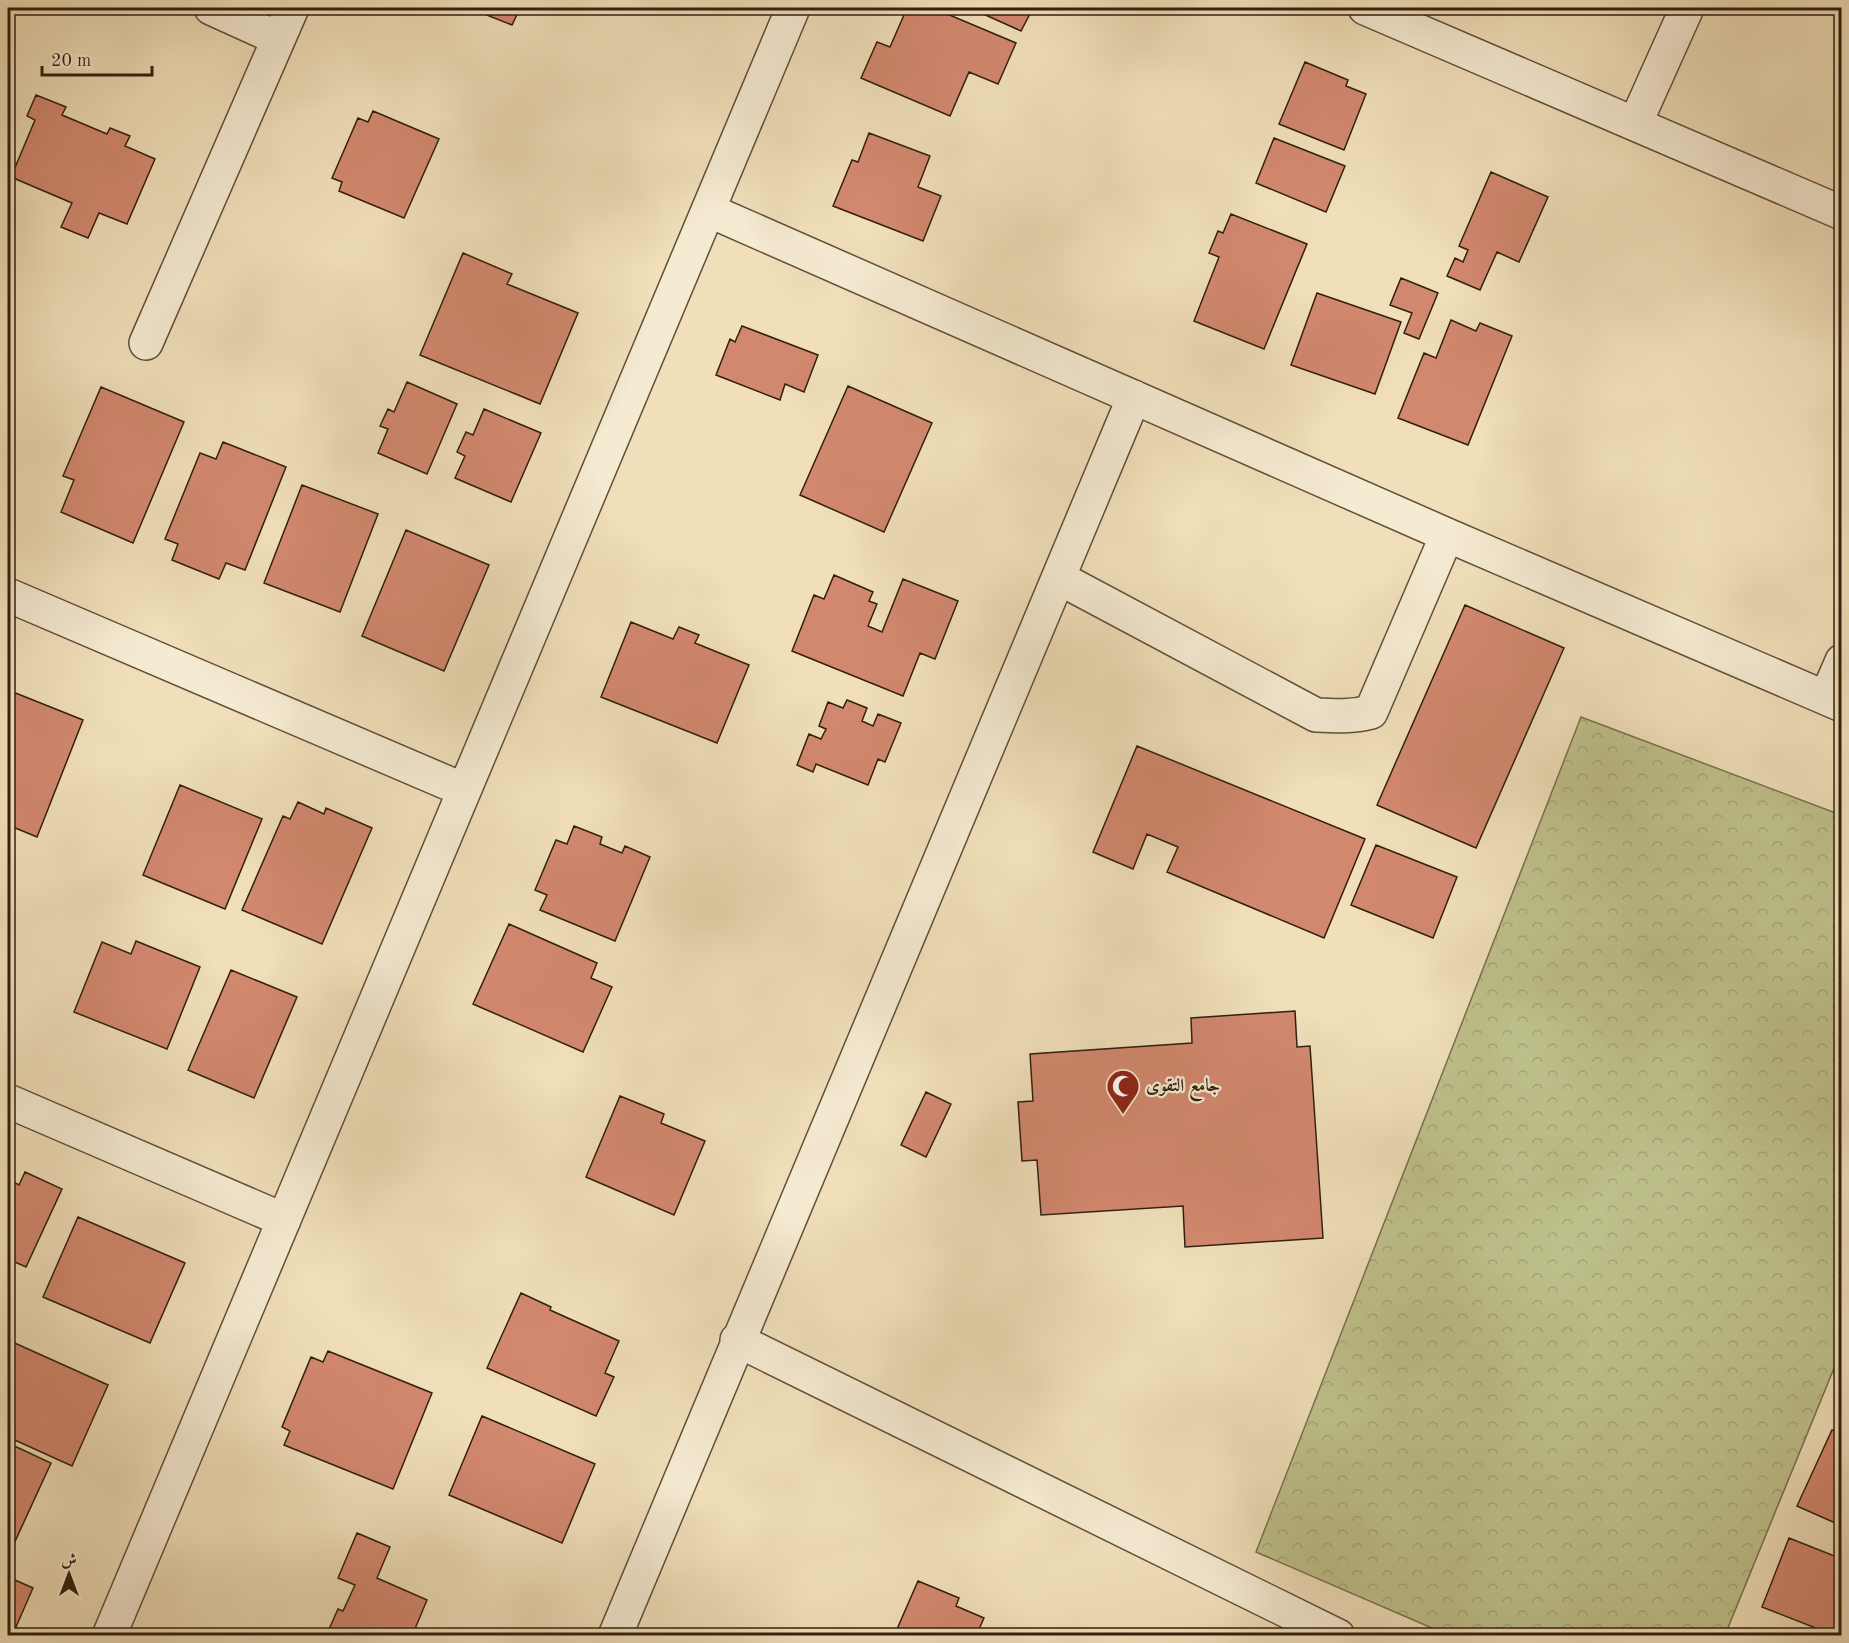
<svg xmlns="http://www.w3.org/2000/svg" width="1849" height="1643" font-family="'Old Standard TT',Amiri,serif">
	<style>
		.forest { fill: url(#forest-crowns); stroke: #78704d; stroke-width: 1.5 }
		.building { fill: #d2886f; stroke: #311f0e; stroke-width: 1.5 }
		.lines { fill: none; stroke-linecap: round; stroke-linejoin: round }
		.minor-casing { stroke: #614f39; stroke-width: 36 }
		.minor { stroke: #f5ead2; stroke-width: 33 }
		.labels { text-anchor: middle; dominant-baseline: central; stroke-width: 4.5; stroke-linejoin: round; paint-order: stroke }
		.poi-label { font-size: 18px; font-weight: bold; fill: #311f0e; stroke: #f5ead2; text-anchor: start }
	</style>
	<defs>
		<pattern id="forest-crowns" width="20" height="18" patternUnits="userSpaceOnUse" patternTransform="scale(1.5)"><rect width="20" height="18" fill="#bec18c"/><path d="M2 6a3 3 0 1 1 6 0M12 15a3 3 0 1 1 6 0" fill="none" stroke="#a4a578"/></pattern>
	</defs>
	<rect width="100%" height="100%" fill="#f0dfb9"/>
	<filter id="stains"><feTurbulence type="fractalNoise" baseFrequency=".00333" numOctaves="4"/><feColorMatrix values="0 0 0 0 .2 0 0 0 0 .09 0 0 0 0 .02 0 0 0 .5 -.17"/></filter>
	<radialGradient id="worn" r=".72"><stop offset=".6" stop-color="#630" stop-opacity="0"/><stop offset="1" stop-color="#630" stop-opacity=".3"/></radialGradient>
	<!-- forest -->
	<path class="forest" d="M 1581,717 L 1841,815 L 1841,1351 L 1725,1635 L 1448,1635 L 1256,1552 Z"/>
	<!-- building -->
	<path class="building" d="M 469,8 L 520,8 L 512,25 Z
		M 907,8 L 933,8 L 1016,43 L 998,84 L 969,72 L 950,116 L 861,78 L 877,42 L 890,47 Z
		M 970,8 L 1033,8 L 1021,31 Z
		M 1305,62 L 1348,80 L 1346,86 L 1366,94 L 1344,150 L 1279,124 Z
		M 36,95 L 66,107 L 62,115 L 107,134 L 110,128 L 130,136 L 125,146 L 155,159 L 127,224 L 99,213 L 88,238 L 61,227 L 72,203 L 11,177 L 35,120 L 27,116 Z
		M 373,111 L 439,139 L 404,218 L 339,191 L 342,182 L 332,178 L 358,118 L 368,122 Z
		M 869,133 L 930,156 L 918,187 L 941,196 L 923,241 L 833,206 L 852,160 L 858,162 Z
		M 1274,138 L 1345,166 L 1326,212 L 1256,183 Z
		M 1491,172 L 1548,197 L 1519,262 L 1497,252 L 1480,290 L 1447,276 L 1455,258 L 1463,262 L 1468,250 L 1459,246 Z
		M 1231,214 L 1307,244 L 1264,349 L 1194,321 L 1219,257 L 1209,253 L 1218,231 L 1223,233 Z
		M 463,253 L 512,274 L 507,284 L 578,313 L 540,404 L 420,355 Z
		M 1401,278 L 1438,293 L 1419,339 L 1404,333 L 1412,313 L 1390,305 Z
		M 1317,293 L 1401,322 L 1375,394 L 1291,365 Z
		M 1451,320 L 1476,331 L 1480,323 L 1512,336 L 1468,445 L 1398,418 L 1424,353 L 1436,358 Z
		M 742,326 L 818,355 L 804,392 L 785,384 L 780,400 L 716,375 L 730,339 L 735,342 Z
		M 407,382 L 457,404 L 427,474 L 378,453 L 388,429 L 380,426 L 388,409 L 394,412 Z
		M 848,386 L 932,423 L 884,532 L 800,495 Z
		M 101,387 L 184,422 L 133,543 L 61,512 L 74,480 L 63,476 Z
		M 484,409 L 541,433 L 511,502 L 455,478 L 465,456 L 457,452 L 466,432 L 473,435 Z
		M 223,442 L 286,467 L 245,570 L 226,563 L 219,579 L 172,560 L 178,544 L 165,539 L 200,453 L 216,459 Z
		M 302,485 L 378,514 L 340,612 L 264,583 Z
		M 406,530 L 489,565 L 444,671 L 362,636 Z
		M 834,575 L 873,592 L 869,601 L 877,604 L 868,626 L 882,632 L 903,579 L 958,601 L 935,659 L 920,653 L 903,696 L 792,651 L 814,595 L 824,599 Z
		M 1465,605 L 1564,648 L 1476,848 L 1377,805 Z
		M 631,622 L 673,639 L 679,627 L 699,635 L 695,643 L 749,665 L 717,743 L 601,697 Z
		M 8,690 L 83,720 L 37,837 L 8,825 Z
		M 847,700 L 867,708 L 862,721 L 873,726 L 878,714 L 901,723 L 885,762 L 878,759 L 868,785 L 816,764 L 813,772 L 797,765 L 809,734 L 821,739 L 826,729 L 819,726 L 828,702 L 843,708 Z
		M 1137,746 L 1365,839 L 1324,938 L 1167,872 L 1178,847 L 1147,834 L 1133,869 L 1093,852 Z
		M 180,785 L 262,819 L 225,909 L 143,875 Z
		M 298,802 L 324,814 L 326,808 L 372,828 L 322,944 L 242,910 L 283,816 L 290,819 Z
		M 574,826 L 602,837 L 600,844 L 622,853 L 625,846 L 650,857 L 615,941 L 540,910 L 547,895 L 535,890 L 556,840 L 567,844 Z
		M 1376,845 L 1457,877 L 1433,938 L 1351,905 Z
		M 509,924 L 597,963 L 591,978 L 612,987 L 583,1052 L 473,1004 Z
		M 136,941 L 200,967 L 167,1049 L 74,1012 L 102,942 L 131,954 Z
		M 231,970 L 297,997 L 254,1098 L 188,1070 Z
		M 1295,1011 L 1297,1047 L 1310,1046 L 1323,1238 L 1185,1247 L 1183,1206 L 1041,1215 L 1037,1160 L 1022,1161 L 1018,1102 L 1033,1101 L 1030,1054 L 1192,1043 L 1191,1018 Z
		M 926,1092 L 951,1104 L 926,1157 L 901,1145 Z
		M 620,1096 L 664,1114 L 661,1123 L 705,1141 L 674,1215 L 586,1177 Z
		M 25,1172 L 62,1189 L 26,1267 L 8,1259 L 8,1179 L 19,1185 Z
		M 78,1217 L 185,1263 L 150,1343 L 43,1297 Z
		M 521,1293 L 551,1307 L 550,1310 L 619,1341 L 605,1373 L 614,1377 L 596,1416 L 487,1368 Z
		M 8,1340 L 108,1385 L 72,1466 L 8,1437 Z
		M 328,1351 L 432,1393 L 393,1489 L 284,1445 L 290,1431 L 282,1427 L 311,1357 L 323,1362 Z
		M 482,1416 L 595,1464 L 562,1543 L 449,1495 Z
		M 1832,1430 L 1842,1434 L 1842,1526 L 1797,1506 Z
		M 8,1443 L 51,1463 L 12,1548 L 8,1546 Z
		M 357,1533 L 390,1547 L 377,1578 L 427,1600 L 412,1636 L 326,1636 L 338,1609 L 343,1611 L 355,1585 L 338,1578 Z
		M 1789,1538 L 1842,1559 L 1842,1636 L 1836,1636 L 1762,1607 Z
		M 8,1577 L 33,1588 L 12,1636 L 8,1636 Z
		M 918,1581 L 959,1598 L 956,1606 L 984,1618 L 976,1636 L 894,1636 Z"/>
	<g class="lines">
		<defs>
			<path id="minor" d="M 211,8 L 277,38
				M 1365,8 L 1842,213
				M 1635,124 L 1687,8
				M 708,210 L 1447,535 L 1842,705
				M 146,343 L 292,8
				M 1059,578 L 1316,715 C 1335,716 1352,717 1371,712 L 1447,535
				M 8,595 L 464,790
				M 1826,698 L 1842,661
				M 8,1101 L 284,1220
				M 737,1340 L 1338,1636
				M 109,1636 L 793,8
				M 615,1636 L 1134,397"/>
		</defs>
		<!-- minor casing -->
		<use href="#minor" class="minor-casing"/>
		<!-- minor -->
		<use href="#minor" class="minor"/>
	</g>
	<!-- icons -->
	<defs>
		<symbol id="mosque-pin" viewBox="-11 -11 22 30"><path d="M0 17L-7.5 6A9.5 9.5 0 1 1 7.5 6Z" fill="#8f2418" stroke="#f5ead2"/><path d="M3.5-4.9A6 6 0 1 0 3.5 4.9A5 5 0 1 1 3.5-4.9Z" fill="#fff"/></symbol>
	</defs>
	<g fill-rule="evenodd">
		<use href="#mosque-pin" x="1104" y="1067" width="38" height="52"/>
	</g>
	<g class="labels">
		<!-- poi labels -->
		<g class="poi-label">
			<text x="1146" y="1086">جامع التقوى</text>
		</g>
	</g>
	<!-- margin -->
	<rect width="1849" height="1643" fill="none" stroke="#f0dfb9" stroke-width="30"/>
	<rect x="9" y="9" width="1831" height="1625" fill="none" stroke="#311f0e" stroke-width="3"/>
	<rect x="15" y="15" width="1819" height="1613" fill="none" stroke="#311f0e" stroke-width="1.5"/>
	<!-- north arrow -->
	<g transform="translate(69 1574)" stroke="#f5ead2" stroke-width="4.5" paint-order="stroke">
	<path d="M0-4.5L10 22L0 15L-10 22Z" fill="#311f0e"/>
	<text y="-9" font-size="16" font-weight="bold" text-anchor="middle" fill="#311f0e">ش</text>
	</g>
	<!-- scale -->
	<path d="M42 66v9h110v-9" fill="none" stroke="#311f0e" stroke-width="3"/>
	<text x="51" y="66" font-size="18" fill="#311f0e" stroke="#f5ead2" stroke-width="4.5" paint-order="stroke">20 m</text>
	<rect width="100%" height="100%" filter="url(#stains)"/>
	<rect width="100%" height="100%" fill="url(#worn)"/>
</svg>
